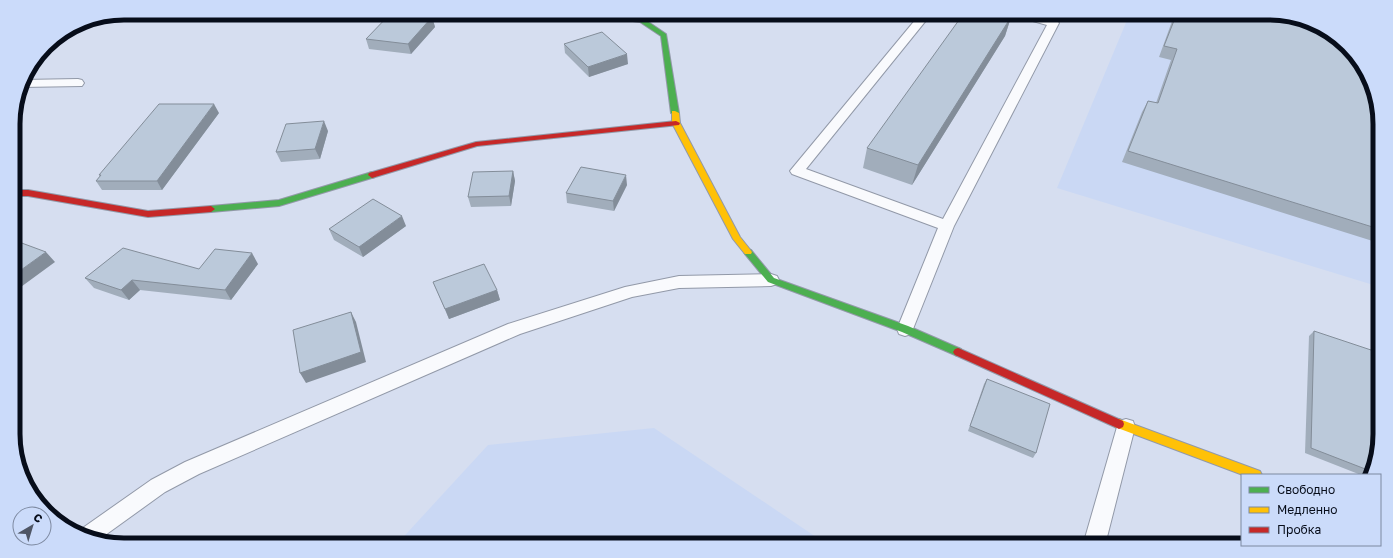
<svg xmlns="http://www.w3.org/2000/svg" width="1393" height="558" font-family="'Golos Text',sans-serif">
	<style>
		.built { fill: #cad8f4 }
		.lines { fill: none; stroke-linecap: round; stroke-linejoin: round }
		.lane-casing { stroke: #9299a8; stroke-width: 2 }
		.fast-casing { stroke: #9299a8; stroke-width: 2 }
		.slow-casing { stroke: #9299a8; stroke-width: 2 }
		.jam-casing { stroke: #9299a8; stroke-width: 2 }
		.lane { fill: #f9fafd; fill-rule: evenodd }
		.fast { fill: #4caf50; fill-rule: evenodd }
		.slow { fill: #ffc107; fill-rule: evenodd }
		.jam { fill: #c62828; fill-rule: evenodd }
		.wall { fill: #a1adbb }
		.shaded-wall { fill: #838d99 }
		.building { fill: #bbc9da; stroke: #838d99 }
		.rim { fill: none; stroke: #070d1a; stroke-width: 5 }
	</style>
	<rect width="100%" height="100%" fill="#d6def0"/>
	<!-- built -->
	<path class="built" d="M 1130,13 L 1269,13 L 1305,19 L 1357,56 L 1379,109 L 1380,287 L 1057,188 Z
		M 654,428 L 828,545 L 396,545 L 488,445 Z"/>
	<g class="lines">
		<defs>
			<path id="lane" d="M 921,13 L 932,13 L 806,169 L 943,219 L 1047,25 L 1012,15 L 1011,13 L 1028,13 L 1057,21 L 1059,23 L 954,226 L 913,329 L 911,334 L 905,336 L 899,334 L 897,329 L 938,228 L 792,174 L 790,171 Z
				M 1303,19 L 1313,24 L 1311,27 L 1303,27 L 1301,25 Z
				M 78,79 L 82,80 L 84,83 L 82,86 L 21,87 L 23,80 Z
				M 771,274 L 777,276 L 779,280 L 777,284 L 771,286 L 679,288 L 632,297 L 520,334 L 199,474 L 165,492 L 97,541 L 88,539 L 77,532 L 151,480 L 185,462 L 508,324 L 625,287 L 679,276 Z
				M 1126,419 L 1133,421 L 1135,427 L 1105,545 L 1083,545 L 1117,427 L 1119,421 Z"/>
			<path id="fast" d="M 588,13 L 604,13 L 644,19 L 666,34 L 679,113 L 678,115 L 675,115 L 671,113 L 661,36 L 640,22 L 591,15 Z
				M 372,172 L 375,173 L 376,175 L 375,177 L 279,206 L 211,212 L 207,209 L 211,206 L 279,200 Z
				M 748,249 L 751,250 L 774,278 L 908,326 L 961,349 L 963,352 L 961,355 L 958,356 L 955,355 L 902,332 L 768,282 L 745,254 L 744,252 Z"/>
			<path id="slow" d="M 672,111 L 675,111 L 679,113 L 680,123 L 740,237 L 752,252 L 751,254 L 745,254 L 733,239 L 672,123 Z
				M 1119,419 L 1260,471 L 1262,475 L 1243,475 L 1115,427 L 1114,424 L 1115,421 Z"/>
			<path id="jam" d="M 676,121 L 680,123 L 679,125 L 477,146 L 372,178 L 368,175 L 369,173 L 476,142 Z
				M 14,190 L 28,190 L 148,211 L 211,206 L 215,209 L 211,212 L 148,217 L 28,196 L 14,196 Z
				M 958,348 L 1123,421 L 1124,424 L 1123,427 L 1119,429 L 1115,427 L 955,355 L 953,352 L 955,349 Z"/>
		</defs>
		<!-- lane casing -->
		<use href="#lane" class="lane-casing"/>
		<!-- fast casing -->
		<use href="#fast" class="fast-casing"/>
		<!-- slow casing -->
		<use href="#slow" class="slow-casing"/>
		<!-- jam casing -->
		<use href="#jam" class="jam-casing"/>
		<!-- lane -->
		<use href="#lane" class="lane"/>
		<!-- fast -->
		<use href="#fast" class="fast"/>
		<!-- slow -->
		<use href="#slow" class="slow"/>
		<!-- jam -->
		<use href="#jam" class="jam"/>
	</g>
	<!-- wall -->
	<path class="wall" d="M 1175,13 L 1265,13 L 1267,14 L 1269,13 L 1299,18 L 1299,21 L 1379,109 L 1379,243 L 1122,162 L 1142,112 L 1148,101 L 1156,103 L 1171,60 L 1159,57 Z
		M 432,17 L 435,27 L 411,54 L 369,49 L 366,39 Z
		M 1011,17 L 1005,36 L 912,185 L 863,168 L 867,148 Z
		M 564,44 L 628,64 L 589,77 L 565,53 Z
		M 219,113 L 162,190 L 102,190 L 96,181 L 100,176 L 99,175 Z
		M 328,131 L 320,159 L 281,162 L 276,152 Z
		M 513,171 L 515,181 L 511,206 L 471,207 L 468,197 Z
		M 627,185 L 614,211 L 567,203 L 566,193 Z
		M 406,226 L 363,257 L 334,240 L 329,229 Z
		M 258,264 L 231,300 L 140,290 L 129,300 L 94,288 L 85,278 L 199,269 Z
		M 433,282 L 497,290 L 500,300 L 449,319 Z
		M 1314,331 L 1374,470 L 1371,475 L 1361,475 L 1305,453 L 1309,336 Z
		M 987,379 L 1036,453 L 1033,458 L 968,431 L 984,384 Z"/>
	<!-- shaded-wall -->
	<path class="shaded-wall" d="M 432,17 L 435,27 L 411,54 L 408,44 Z
		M 1011,17 L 1005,36 L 912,185 L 918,165 Z
		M 627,54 L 628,64 L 589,77 L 588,67 Z
		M 214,104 L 219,113 L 162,190 L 157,181 Z
		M 324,121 L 328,131 L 320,159 L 315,149 Z
		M 513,171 L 515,181 L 511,206 L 509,196 Z
		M 626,175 L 627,185 L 614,211 L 613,201 Z
		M 402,216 L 406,226 L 363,257 L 359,247 Z
		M 46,252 L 55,262 L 14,292 L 14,275 Z
		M 252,253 L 258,264 L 231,300 L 225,290 Z
		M 132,280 L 140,290 L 129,300 L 121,290 Z
		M 497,290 L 500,300 L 449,319 L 445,309 Z
		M 351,312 L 356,322 L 366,362 L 306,383 L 300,373 Z"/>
	<!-- building -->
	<path class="building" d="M 391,13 L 398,13 L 432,17 L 408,44 L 366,39 Z
		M 964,13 L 997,13 L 1011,17 L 918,165 L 867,148 Z
		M 1177,13 L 1265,13 L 1270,14 L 1270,13 L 1299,18 L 1299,21 L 1312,24 L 1357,56 L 1379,109 L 1379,229 L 1128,151 L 1148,101 L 1158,103 L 1177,49 L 1164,46 Z
		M 602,32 L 627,54 L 588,67 L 564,44 Z
		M 159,104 L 214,104 L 157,181 L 96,181 L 101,175 L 99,175 Z
		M 324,121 L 315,149 L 276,152 L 286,124 Z
		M 581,167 L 626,175 L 613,201 L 566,193 Z
		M 513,171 L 509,196 L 468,197 L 473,172 Z
		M 373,199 L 402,216 L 359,247 L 329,229 Z
		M 19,242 L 46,252 L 14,275 L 14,245 Z
		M 123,248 L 199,269 L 215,249 L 252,253 L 225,290 L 132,280 L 121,290 L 85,278 Z
		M 484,264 L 497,290 L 445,309 L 433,282 Z
		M 351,312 L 361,352 L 300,373 L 293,330 Z
		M 1314,331 L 1380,353 L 1380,434 L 1374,470 L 1373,472 L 1311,448 Z
		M 987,379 L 1050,404 L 1036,453 L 970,426 Z"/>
	<!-- crop -->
	<path d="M0 0H1393V558H0ZM124 20H1269A104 104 0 0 1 1373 124V434A104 104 0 0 1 1269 538H124A104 104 0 0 1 20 434V124A104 104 0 0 1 124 20Z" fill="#cbdbfa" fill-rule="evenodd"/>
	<path class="rim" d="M124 20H1269A104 104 0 0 1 1373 124V434A104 104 0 0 1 1269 538H124A104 104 0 0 1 20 434V124A104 104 0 0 1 124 20Z"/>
	<!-- legend -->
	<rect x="1241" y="474" width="140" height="72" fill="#cbdbfa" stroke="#7d89a0"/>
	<rect x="1249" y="487" width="20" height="6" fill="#4caf50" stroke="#7d89a0"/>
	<text x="1277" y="494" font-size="12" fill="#070d1a">Свободно</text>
	<rect x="1249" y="507" width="20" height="6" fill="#ffc107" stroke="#7d89a0"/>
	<text x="1277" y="514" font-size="12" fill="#070d1a">Медленно</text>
	<rect x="1249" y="527" width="20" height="6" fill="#c62828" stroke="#7d89a0"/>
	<text x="1277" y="534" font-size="12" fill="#070d1a">Пробка</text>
	<!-- north arrow -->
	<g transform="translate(32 526) rotate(38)"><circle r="19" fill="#cbdbfa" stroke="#7d89a0"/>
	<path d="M0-3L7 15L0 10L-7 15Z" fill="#4f5665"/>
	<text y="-6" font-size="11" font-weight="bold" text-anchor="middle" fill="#070d1a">С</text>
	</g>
</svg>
